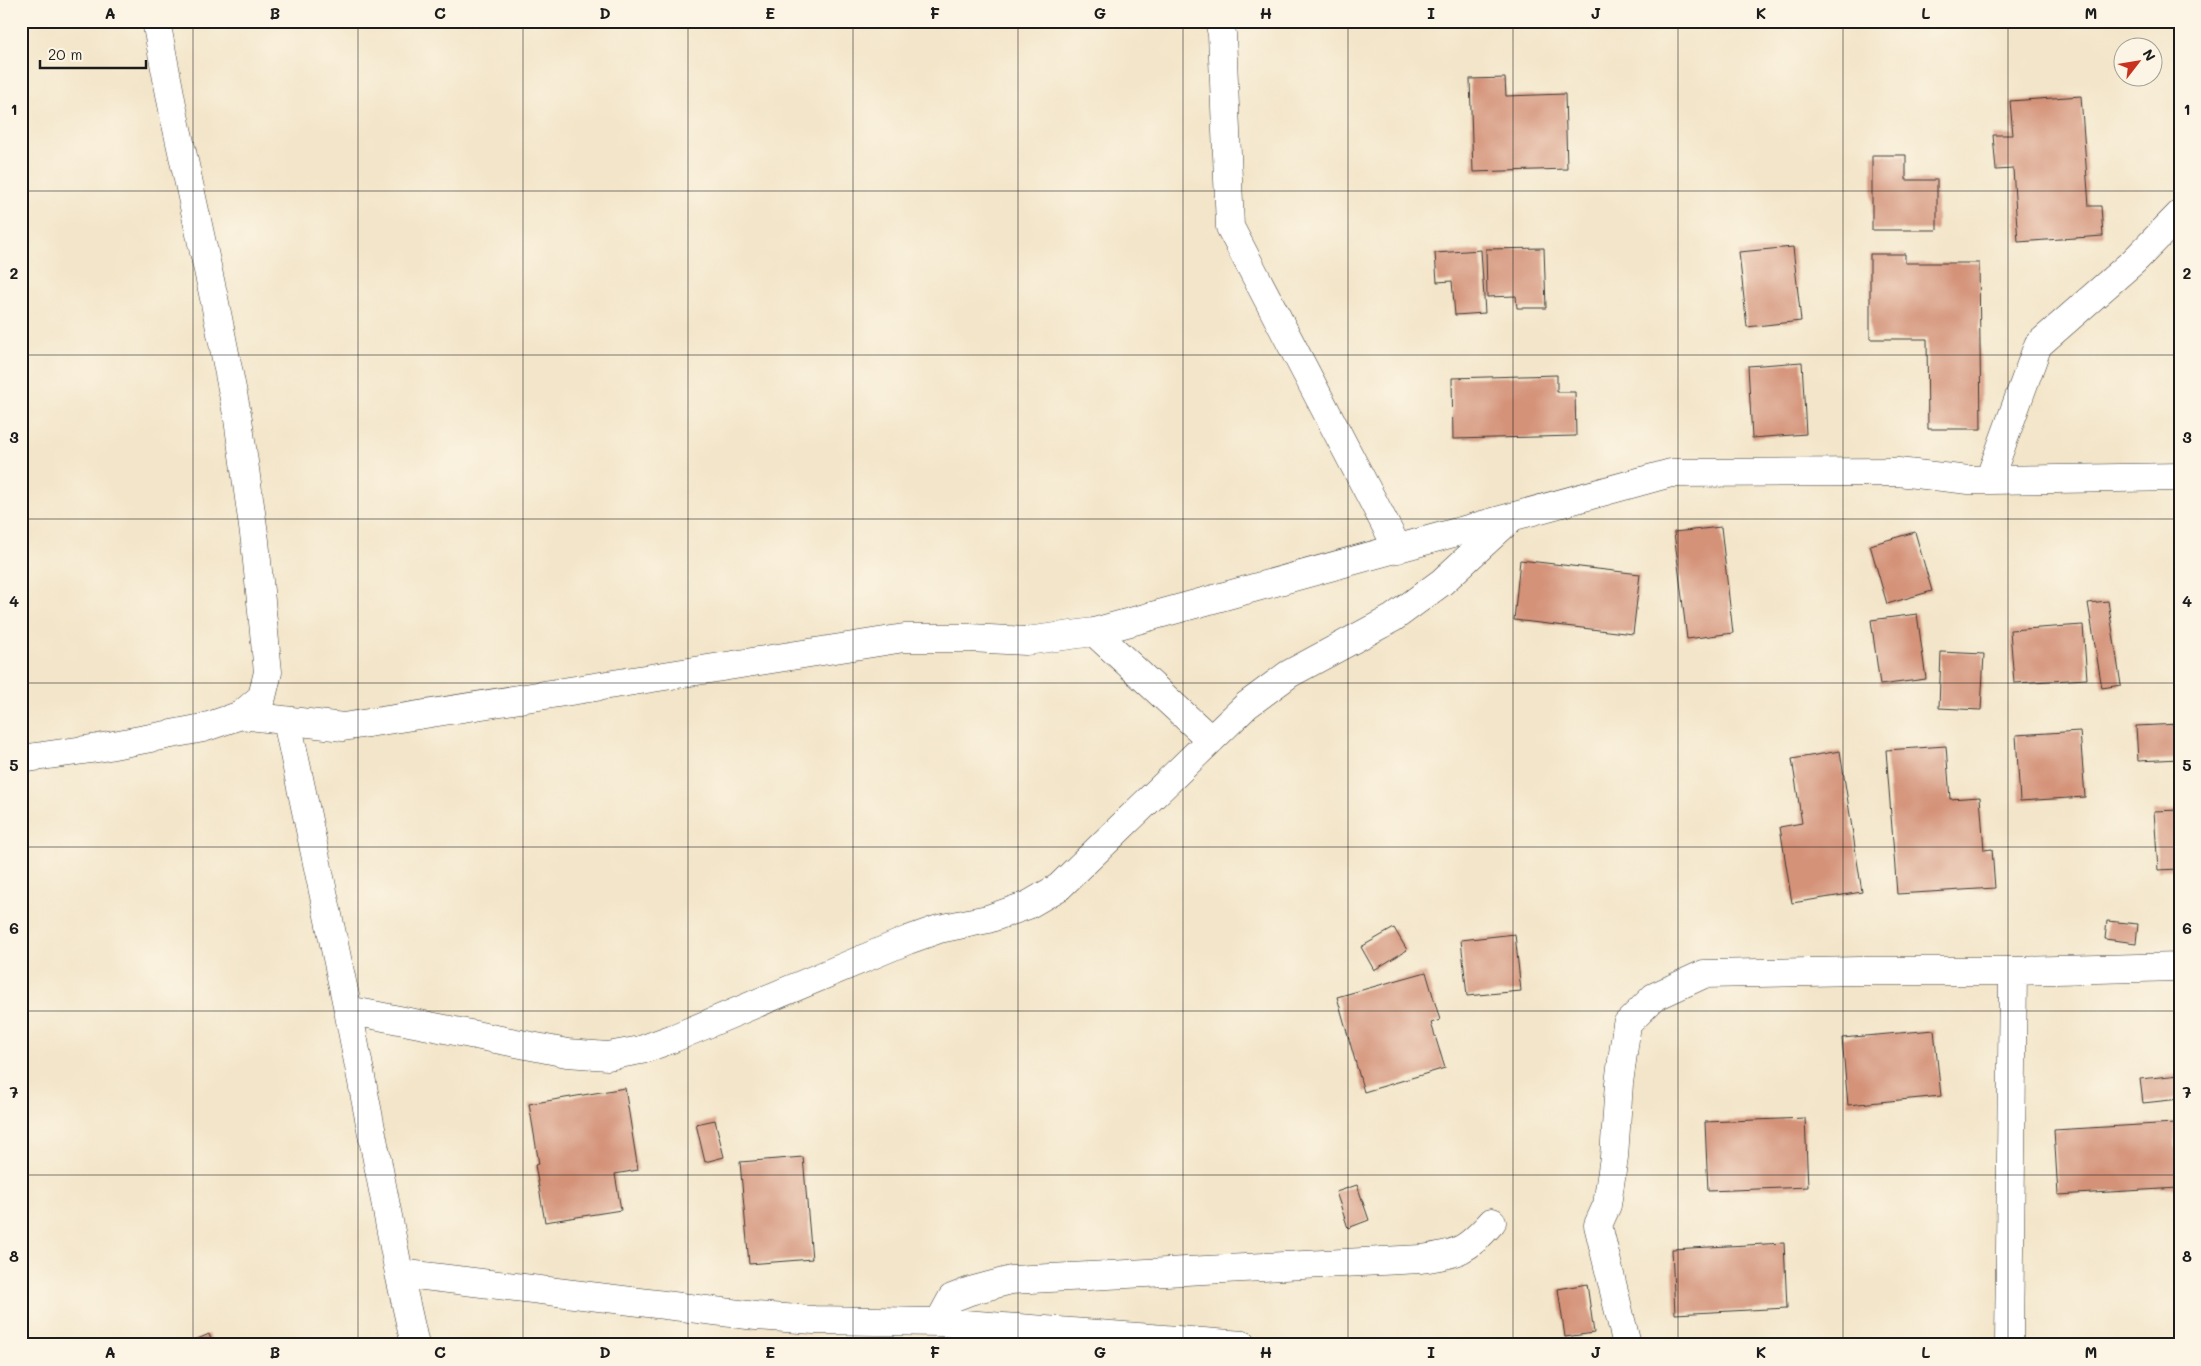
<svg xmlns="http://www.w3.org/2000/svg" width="2201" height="1366" font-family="Mali,sans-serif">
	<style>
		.building { fill: #d49379 }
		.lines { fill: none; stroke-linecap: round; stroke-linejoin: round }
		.street-casing { stroke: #3c3a36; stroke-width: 29 }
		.street { stroke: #fff; stroke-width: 28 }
		.grid { fill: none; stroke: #1c1c1c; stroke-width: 1; stroke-opacity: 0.55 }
		.neatline { fill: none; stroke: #1c1c1c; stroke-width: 2 }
		.grid-label { font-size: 16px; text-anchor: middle; font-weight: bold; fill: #1c1c1c }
	</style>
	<rect width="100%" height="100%" fill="#fcf5e5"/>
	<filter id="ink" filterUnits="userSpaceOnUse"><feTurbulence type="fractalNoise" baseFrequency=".02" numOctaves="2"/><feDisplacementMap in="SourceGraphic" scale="10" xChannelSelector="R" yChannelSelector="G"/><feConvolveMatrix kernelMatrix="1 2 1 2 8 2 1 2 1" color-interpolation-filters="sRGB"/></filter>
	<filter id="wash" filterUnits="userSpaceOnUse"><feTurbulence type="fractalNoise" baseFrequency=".0096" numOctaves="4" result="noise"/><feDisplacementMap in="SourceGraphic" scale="20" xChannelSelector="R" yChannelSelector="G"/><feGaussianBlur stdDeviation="1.12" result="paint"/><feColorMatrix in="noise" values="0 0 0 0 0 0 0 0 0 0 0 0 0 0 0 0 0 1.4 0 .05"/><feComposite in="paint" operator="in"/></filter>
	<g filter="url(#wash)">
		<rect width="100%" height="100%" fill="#f3e5c9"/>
		<g id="blocks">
			<!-- building -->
			<path class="building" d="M 1505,78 L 1506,96 L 1565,94 L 1567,169 L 1473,172 L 1470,79 Z
				M 2081,96 L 2089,206 L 2101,206 L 2103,236 L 2018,242 L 2013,169 L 1996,170 L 1993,135 L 2013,135 L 2010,101 Z
				M 1872,155 L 1906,155 L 1906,180 L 1937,180 L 1937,230 L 1872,230 Z
				M 1793,247 L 1801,321 L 1747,327 L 1739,252 Z
				M 1544,248 L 1546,308 L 1517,308 L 1516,296 L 1487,297 L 1486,249 Z
				M 1481,250 L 1485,313 L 1455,315 L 1452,281 L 1437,282 L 1435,253 Z
				M 1870,254 L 1905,254 L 1905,263 L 1979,263 L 1981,429 L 1928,429 L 1927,339 L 1870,339 Z
				M 1802,362 L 1806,434 L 1752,438 L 1748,366 Z
				M 1557,375 L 1557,392 L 1575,392 L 1576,436 L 1453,439 L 1452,378 Z
				M 1721,527 L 1733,633 L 1687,639 L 1674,532 Z
				M 1915,532 L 1932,591 L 1887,604 L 1870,545 Z
				M 1520,560 L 1640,574 L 1633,634 L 1514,620 Z
				M 2108,601 L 2121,685 L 2102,688 L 2088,603 Z
				M 1917,614 L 1926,679 L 1880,685 L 1871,620 Z
				M 2083,625 L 2087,679 L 2014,683 L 2010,630 Z
				M 1941,652 L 1984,654 L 1981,710 L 1939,708 Z
				M 2180,724 L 2180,759 L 2138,761 L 2136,726 Z
				M 2080,731 L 2085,797 L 2020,801 L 2016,735 Z
				M 1946,746 L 1950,799 L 1980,797 L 1984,850 L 1992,849 L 1995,888 L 1897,894 L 1886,750 Z
				M 1840,751 L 1862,892 L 1792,903 L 1780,827 L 1802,823 L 1792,759 Z
				M 2180,810 L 2180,869 L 2158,870 L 2154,811 Z
				M 2107,921 L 2138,924 L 2136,943 L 2105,939 Z
				M 1394,928 L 1407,950 L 1374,970 L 1361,947 Z
				M 1515,934 L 1521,991 L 1467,996 L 1461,940 Z
				M 1426,972 L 1440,1020 L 1431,1023 L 1445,1068 L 1364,1092 L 1337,997 Z
				M 1934,1030 L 1941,1096 L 1848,1105 L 1842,1038 Z
				M 2180,1075 L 2180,1099 L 2143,1103 L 2140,1079 Z
				M 625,1088 L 638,1170 L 615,1174 L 621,1210 L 545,1222 L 535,1165 L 539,1164 L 529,1104 Z
				M 1805,1118 L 1808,1187 L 1708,1191 L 1705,1122 Z
				M 715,1120 L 724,1157 L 705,1162 L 696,1124 Z
				M 2174,1123 L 2179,1188 L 2058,1195 L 2054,1130 Z
				M 803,1157 L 812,1259 L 749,1264 L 740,1162 Z
				M 1357,1185 L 1369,1220 L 1348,1228 L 1336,1192 Z
				M 1784,1243 L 1787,1308 L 1675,1314 L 1672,1249 Z
				M 1587,1284 L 1594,1333 L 1565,1337 L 1558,1289 Z
				M 209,1334 L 213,1345 L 192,1345 L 191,1342 Z"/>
		</g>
	</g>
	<g filter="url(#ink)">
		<use href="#blocks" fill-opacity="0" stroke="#3c3a36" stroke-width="1"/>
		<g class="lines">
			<defs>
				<path id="street" d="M 1219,21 L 1222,34 L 1230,227 L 1398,549
					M 1989,480 L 2180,477
					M 1094,632 L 1211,740
					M 241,715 L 343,727 L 904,638 L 970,638 L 1026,641 L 1094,632 L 1671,473 L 1898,472 L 1969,480 L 1989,480 L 2038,345 L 2134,261 L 2180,214
					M 287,721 L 348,1010 L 399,1273 L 415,1345
					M 21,759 L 98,748 L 203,728 L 241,715 L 262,697 L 268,672 L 255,541 L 238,419 L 214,298 L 174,115 L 156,21
					M 348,1010 L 567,1053 L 608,1056 L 641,1050 L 674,1038 L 908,940 L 939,929 L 988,919 L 1028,905 L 1059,887 L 1247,705 L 1289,674 L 1393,618 L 1442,582 L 1509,520
					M 399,1273 L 756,1316 L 814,1320 L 939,1322 L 1243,1345
					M 939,1322 L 952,1298 L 970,1291 L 1011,1280 L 1421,1259 C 1460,1253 1466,1251 1492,1222
					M 1627,1345 L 1598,1225 L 1607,1205 L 1614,1157 L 1619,1083 L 1627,1024 L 1654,997 L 1704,974 L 1859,971 L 2013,971 L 2180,967
					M 2009,1345 L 2013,971"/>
			</defs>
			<!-- street casing -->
			<use href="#street" class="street-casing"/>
			<!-- street -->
			<use href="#street" class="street"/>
		</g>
	</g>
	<!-- grid -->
	<path class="grid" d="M 193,21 L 193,1345M 358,21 L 358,1345M 523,21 L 523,1345M 688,21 L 688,1345M 853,21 L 853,1345M 1018,21 L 1018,1345M 1183,21 L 1183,1345M 1348,21 L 1348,1345M 1513,21 L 1513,1345M 1678,21 L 1678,1345M 1843,21 L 1843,1345M 2008,21 L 2008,1345M 21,191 L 2180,191M 21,355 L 2180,355M 21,519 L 2180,519M 21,683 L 2180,683M 21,847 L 2180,847M 21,1011 L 2180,1011M 21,1175 L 2180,1175"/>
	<!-- margin -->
	<rect width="2201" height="1366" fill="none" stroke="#fcf5e5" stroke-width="55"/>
	<!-- north arrow -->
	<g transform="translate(2138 62) rotate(59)"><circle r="24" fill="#fcf5e5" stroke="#a29e95"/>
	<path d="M0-4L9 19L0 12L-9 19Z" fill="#c8321e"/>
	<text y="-8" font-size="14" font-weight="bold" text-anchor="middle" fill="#1c1c1c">N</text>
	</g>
	<!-- scale -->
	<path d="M40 60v8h106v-8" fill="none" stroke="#1c1c1c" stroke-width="2.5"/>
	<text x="48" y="60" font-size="15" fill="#1c1c1c" stroke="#fcf5e5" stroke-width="4" paint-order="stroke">20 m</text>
	<rect x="28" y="28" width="2146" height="1310" class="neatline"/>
	<g class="grid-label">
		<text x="110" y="19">A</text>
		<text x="275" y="19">B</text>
		<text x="440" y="19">C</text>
		<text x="605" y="19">D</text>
		<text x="770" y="19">E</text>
		<text x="935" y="19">F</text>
		<text x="1100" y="19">G</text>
		<text x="1266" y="19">H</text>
		<text x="1431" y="19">I</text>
		<text x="1596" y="19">J</text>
		<text x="1761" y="19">K</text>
		<text x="1926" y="19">L</text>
		<text x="2091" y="19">M</text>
		<text x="14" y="115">1</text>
		<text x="2187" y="115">1</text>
		<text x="14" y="279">2</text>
		<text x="2187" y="279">2</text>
		<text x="14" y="443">3</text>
		<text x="2187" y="443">3</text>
		<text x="14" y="607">4</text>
		<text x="2187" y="607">4</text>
		<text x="14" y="771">5</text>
		<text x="2187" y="771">5</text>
		<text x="14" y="934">6</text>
		<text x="2187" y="934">6</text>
		<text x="14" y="1098">7</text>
		<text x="2187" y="1098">7</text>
		<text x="14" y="1262">8</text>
		<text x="2187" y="1262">8</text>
		<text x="110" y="1358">A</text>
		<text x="275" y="1358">B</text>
		<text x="440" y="1358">C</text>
		<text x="605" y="1358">D</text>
		<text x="770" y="1358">E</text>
		<text x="935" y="1358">F</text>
		<text x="1100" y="1358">G</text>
		<text x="1266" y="1358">H</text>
		<text x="1431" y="1358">I</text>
		<text x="1596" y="1358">J</text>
		<text x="1761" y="1358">K</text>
		<text x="1926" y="1358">L</text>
		<text x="2091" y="1358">M</text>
	</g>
</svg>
